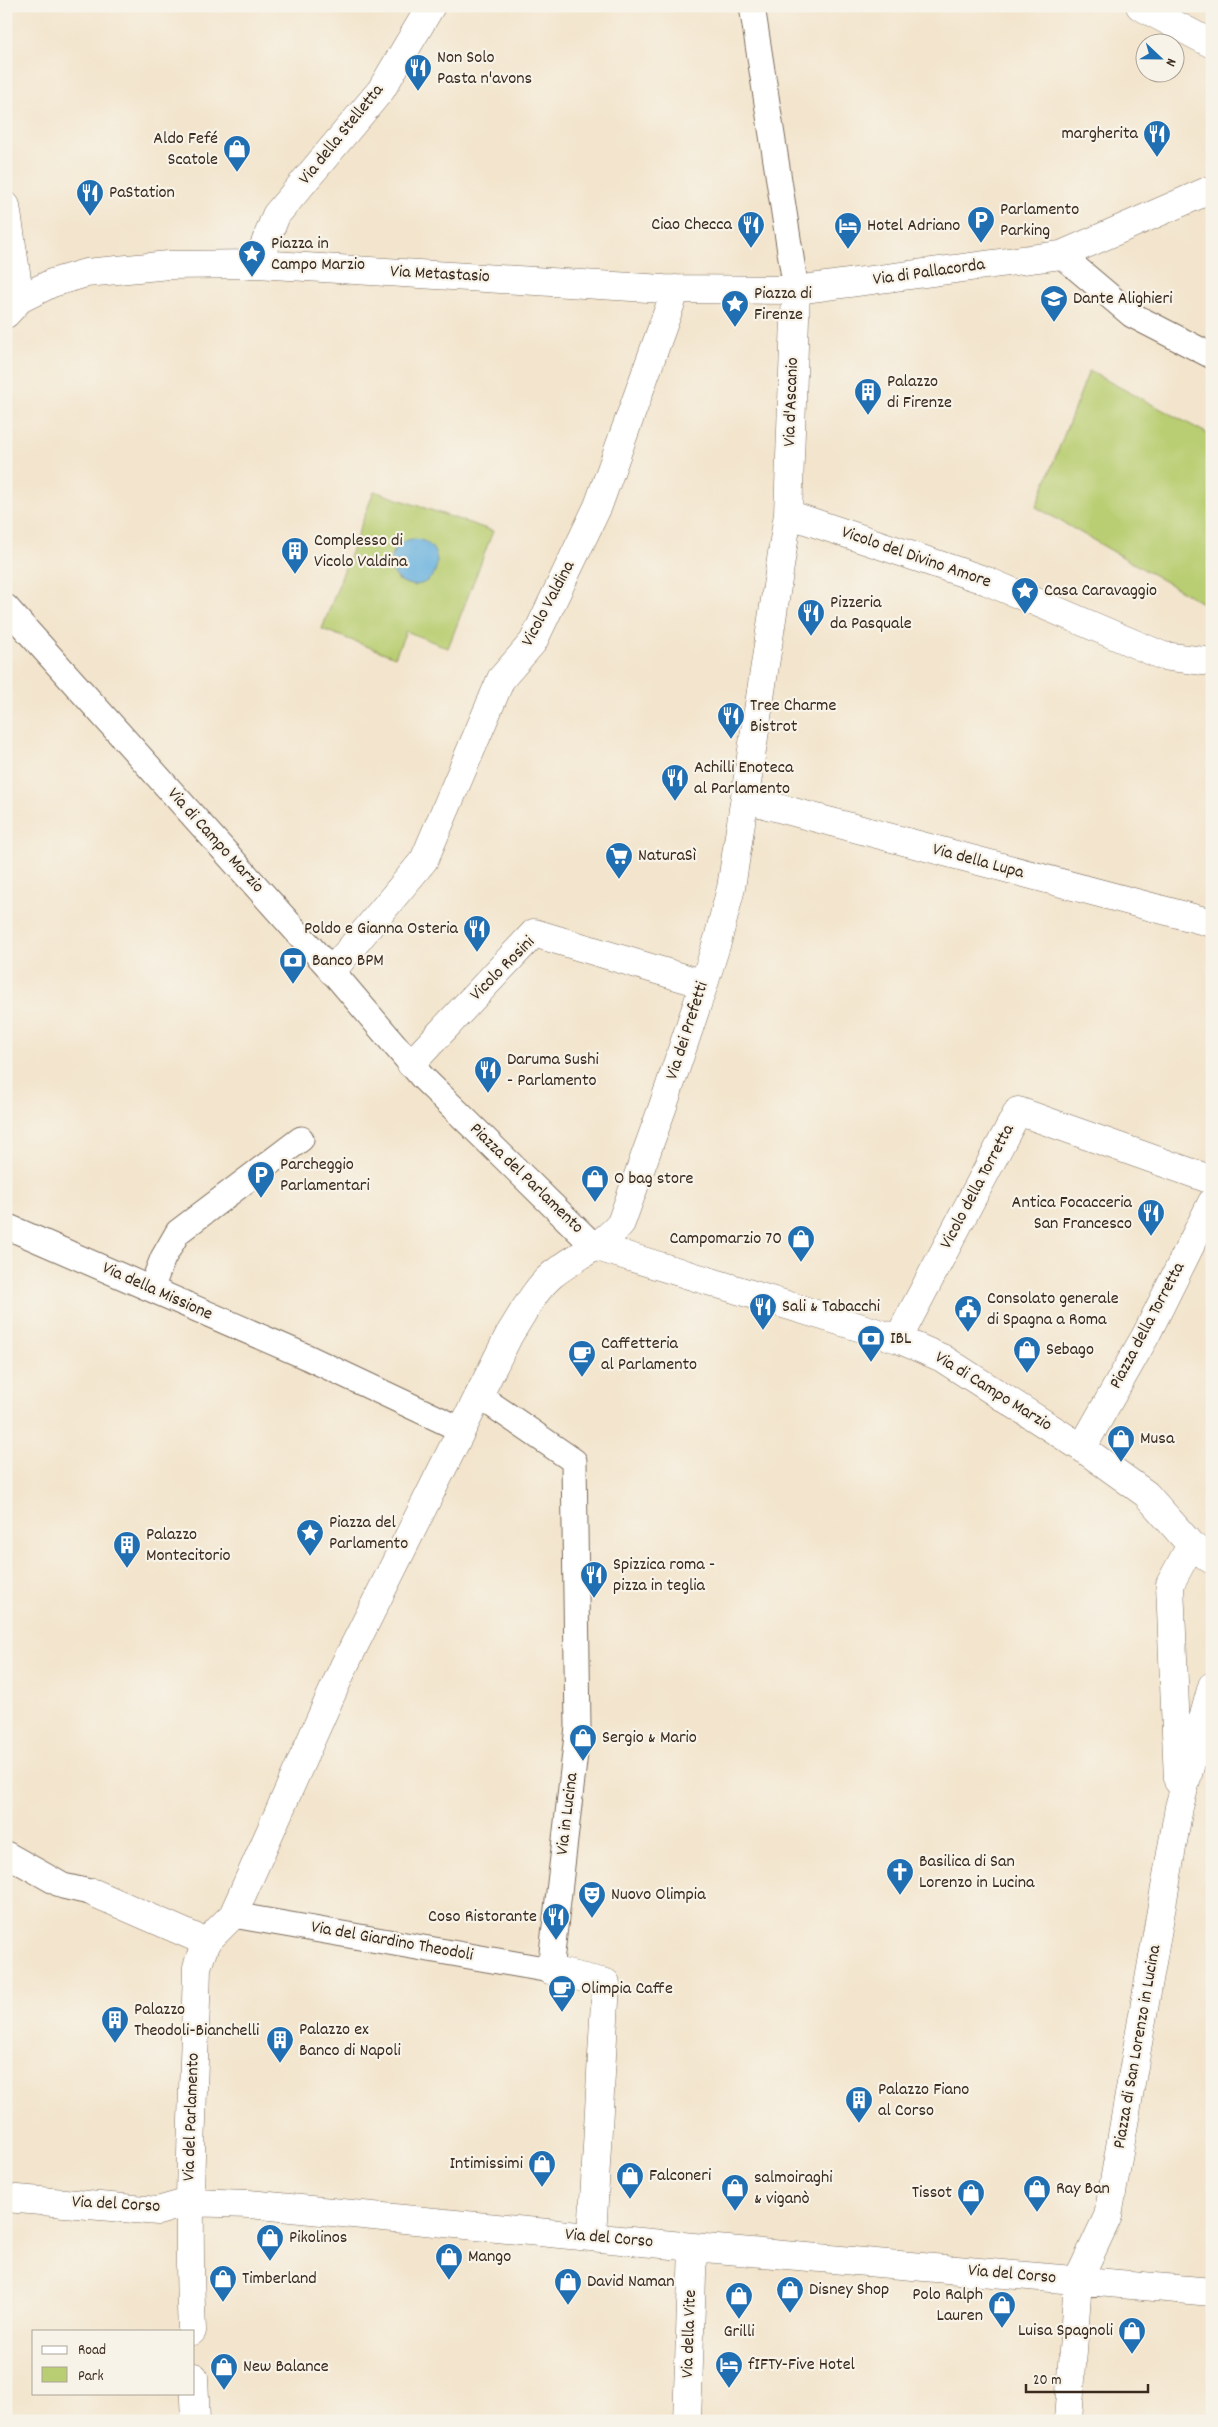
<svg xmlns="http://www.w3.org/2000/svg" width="1218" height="2427" font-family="Dekko,sans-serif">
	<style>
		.green { fill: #b9ce72; stroke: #7a7c48; fill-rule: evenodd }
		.water { fill: #66b0de; stroke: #506d7e }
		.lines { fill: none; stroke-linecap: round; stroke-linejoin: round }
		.lane-casing { stroke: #7b6b5b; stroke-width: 27 }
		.street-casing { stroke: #7b6b5b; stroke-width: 29 }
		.lane { stroke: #fff; stroke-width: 25 }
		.street { stroke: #fff; stroke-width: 28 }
		.labels { text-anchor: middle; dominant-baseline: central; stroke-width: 4.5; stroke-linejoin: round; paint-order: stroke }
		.poi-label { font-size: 18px; fill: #3b2a1e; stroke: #f7f3e8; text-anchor: start }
		.street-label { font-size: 18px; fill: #3b2a1e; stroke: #f7f3e8 }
	</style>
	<rect width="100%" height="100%" fill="#f7f3e8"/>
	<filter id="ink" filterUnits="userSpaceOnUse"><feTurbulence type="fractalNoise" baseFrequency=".02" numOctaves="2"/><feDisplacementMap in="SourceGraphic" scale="10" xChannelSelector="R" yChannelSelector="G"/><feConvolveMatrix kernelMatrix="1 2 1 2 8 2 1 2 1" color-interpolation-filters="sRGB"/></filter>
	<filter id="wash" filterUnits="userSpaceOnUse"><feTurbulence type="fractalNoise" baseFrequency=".0096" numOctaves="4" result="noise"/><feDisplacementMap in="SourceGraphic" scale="20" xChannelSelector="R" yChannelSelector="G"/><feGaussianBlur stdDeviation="1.12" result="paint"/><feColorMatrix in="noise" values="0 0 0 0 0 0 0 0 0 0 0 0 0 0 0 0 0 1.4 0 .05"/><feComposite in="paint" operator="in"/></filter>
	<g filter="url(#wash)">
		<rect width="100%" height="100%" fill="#f3e5cd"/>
		<!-- green -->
		<path class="green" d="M 1089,371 L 1212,436 L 1212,594 L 1204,604 L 1036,507 Z
			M 374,491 L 493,531 L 448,648 L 406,631 L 395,657 L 322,629 ZM 397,545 L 416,586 L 398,580 L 391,555 Z"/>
		<!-- water -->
		<path class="water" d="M391 562a23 23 0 1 1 46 0a23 23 0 1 1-46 0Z"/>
	</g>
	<g filter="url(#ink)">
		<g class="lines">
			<defs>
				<path id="lane" d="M 752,6 L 796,290
					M 1061,255 L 1132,315 L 1212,356
					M 6,607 L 332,971 L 422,1077 L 594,1246
					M 6,1226 L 307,1357 L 462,1430
					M 151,1289 L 163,1258 L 178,1232 L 301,1139
					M 6,1854 L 63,1886 L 94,1893
					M 233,1915 L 550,1970 L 578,1727 L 574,1461 L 478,1395"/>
				<path id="street" d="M 1140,6 L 1212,44
					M 6,206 L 20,299
					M 257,264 L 276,215 L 381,90 L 431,6
					M 6,314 L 20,299 L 52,283 L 86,273 L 169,265 L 257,264 L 664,289 L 796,290 L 1061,255 L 1212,189
					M 788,514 L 987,581 L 1163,656 L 1212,662
					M 745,799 L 1212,923
					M 332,971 L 424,860 L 501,679 L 533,642 L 598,506 L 676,289
					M 411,1064 L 534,933 L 704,984
					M 594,1246 L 898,1339 L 942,1358 L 1082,1448 L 1146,1494 L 1191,1545 L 1212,1560
					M 898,1339 L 1018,1111 L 1212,1180
					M 1082,1448 L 1146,1335 L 1212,1202
					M 1178,1781 L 1170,1584 L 1191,1545
					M 94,1893 L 206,1942
					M 550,1970 L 606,1983 L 592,2237
					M 6,2198 L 158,2211 L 189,2202 L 249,2204 L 693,2247 L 1212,2292
					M 192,2331 C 186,2210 194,2088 197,1967 L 206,1942 L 233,1915 L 344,1666 L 509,1335 C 522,1315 534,1290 552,1275 C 574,1257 604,1245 621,1223 L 663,1106 L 704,984 L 718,939 L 731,888 L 788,514 L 796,290
					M 194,2377 L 196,2421
					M 687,2421 L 693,2247
					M 1068,2421 L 1078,2280 L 1108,2216 L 1179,1807 L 1212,1686"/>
			</defs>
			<!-- lane casing -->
			<use href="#lane" class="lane-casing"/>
			<!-- street casing -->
			<use href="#street" class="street-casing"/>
			<!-- lane -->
			<use href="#lane" class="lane"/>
			<!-- street -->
			<use href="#street" class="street"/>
		</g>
	</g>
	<!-- icons -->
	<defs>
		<symbol id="restaurant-pin" viewBox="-11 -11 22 30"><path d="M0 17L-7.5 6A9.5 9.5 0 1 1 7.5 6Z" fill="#1f6fb2" stroke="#f7f3e8"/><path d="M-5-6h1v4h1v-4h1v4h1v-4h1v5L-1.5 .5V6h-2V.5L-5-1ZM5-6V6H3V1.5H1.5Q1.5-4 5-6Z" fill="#fff"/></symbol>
		<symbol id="shop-pin" viewBox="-11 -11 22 30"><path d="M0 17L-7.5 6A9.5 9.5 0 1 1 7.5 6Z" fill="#1f6fb2" stroke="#f7f3e8"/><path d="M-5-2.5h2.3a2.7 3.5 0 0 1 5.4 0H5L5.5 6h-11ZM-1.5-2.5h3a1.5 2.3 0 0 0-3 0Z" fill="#fff"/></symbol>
		<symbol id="parking-pin" viewBox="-11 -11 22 30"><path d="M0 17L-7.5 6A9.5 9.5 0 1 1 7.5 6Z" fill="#1f6fb2" stroke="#f7f3e8"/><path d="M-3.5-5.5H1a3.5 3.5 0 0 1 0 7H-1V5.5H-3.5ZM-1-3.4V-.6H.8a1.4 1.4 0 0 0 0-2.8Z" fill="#fff"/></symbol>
		<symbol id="hotel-pin" viewBox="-11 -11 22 30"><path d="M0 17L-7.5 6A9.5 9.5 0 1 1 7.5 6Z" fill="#1f6fb2" stroke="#f7f3e8"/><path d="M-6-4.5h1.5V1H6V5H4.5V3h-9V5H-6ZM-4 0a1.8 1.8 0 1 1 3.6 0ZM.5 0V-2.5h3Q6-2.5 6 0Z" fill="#fff"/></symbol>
		<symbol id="sight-pin" viewBox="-11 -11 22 30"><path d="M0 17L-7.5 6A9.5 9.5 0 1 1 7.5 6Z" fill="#1f6fb2" stroke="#f7f3e8"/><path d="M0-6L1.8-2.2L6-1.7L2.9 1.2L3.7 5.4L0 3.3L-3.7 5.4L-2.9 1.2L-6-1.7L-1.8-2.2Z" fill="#fff"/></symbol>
		<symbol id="school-pin" viewBox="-11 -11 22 30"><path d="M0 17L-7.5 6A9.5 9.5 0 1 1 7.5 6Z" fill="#1f6fb2" stroke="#f7f3e8"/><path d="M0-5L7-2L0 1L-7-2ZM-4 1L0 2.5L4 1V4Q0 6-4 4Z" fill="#fff"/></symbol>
		<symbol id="building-pin" viewBox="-11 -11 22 30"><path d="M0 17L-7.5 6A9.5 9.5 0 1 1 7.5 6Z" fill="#1f6fb2" stroke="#f7f3e8"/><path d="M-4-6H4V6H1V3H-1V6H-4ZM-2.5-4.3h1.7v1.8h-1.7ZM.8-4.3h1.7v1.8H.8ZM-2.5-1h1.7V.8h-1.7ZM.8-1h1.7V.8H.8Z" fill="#fff"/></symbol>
		<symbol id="supermarket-pin" viewBox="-11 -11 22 30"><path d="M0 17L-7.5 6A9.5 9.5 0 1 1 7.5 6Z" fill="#1f6fb2" stroke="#f7f3e8"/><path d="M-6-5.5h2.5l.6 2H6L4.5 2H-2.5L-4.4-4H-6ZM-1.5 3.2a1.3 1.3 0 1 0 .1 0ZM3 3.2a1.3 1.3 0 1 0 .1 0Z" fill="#fff"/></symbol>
		<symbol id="bank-pin" viewBox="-11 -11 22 30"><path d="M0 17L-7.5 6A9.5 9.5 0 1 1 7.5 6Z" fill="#1f6fb2" stroke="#f7f3e8"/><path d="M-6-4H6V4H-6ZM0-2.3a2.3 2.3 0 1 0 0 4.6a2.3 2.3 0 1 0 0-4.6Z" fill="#fff"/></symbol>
		<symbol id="civic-pin" viewBox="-11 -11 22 30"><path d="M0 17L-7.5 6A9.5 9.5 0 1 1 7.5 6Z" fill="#1f6fb2" stroke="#f7f3e8"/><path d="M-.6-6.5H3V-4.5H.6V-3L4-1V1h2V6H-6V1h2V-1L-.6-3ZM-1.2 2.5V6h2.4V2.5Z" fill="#fff"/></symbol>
		<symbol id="cafe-pin" viewBox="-11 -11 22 30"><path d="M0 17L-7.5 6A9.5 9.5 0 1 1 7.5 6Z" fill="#1f6fb2" stroke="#f7f3e8"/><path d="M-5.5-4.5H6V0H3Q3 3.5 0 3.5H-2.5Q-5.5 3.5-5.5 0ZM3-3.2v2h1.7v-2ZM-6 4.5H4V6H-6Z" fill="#fff"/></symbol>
		<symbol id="church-pin" viewBox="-11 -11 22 30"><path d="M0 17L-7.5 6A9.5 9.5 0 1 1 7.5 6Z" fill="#1f6fb2" stroke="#f7f3e8"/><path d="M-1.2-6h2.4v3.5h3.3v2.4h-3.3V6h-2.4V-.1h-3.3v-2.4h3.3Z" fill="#fff"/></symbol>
		<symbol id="theatre-pin" viewBox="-11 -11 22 30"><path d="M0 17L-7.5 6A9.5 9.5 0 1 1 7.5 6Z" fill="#1f6fb2" stroke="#f7f3e8"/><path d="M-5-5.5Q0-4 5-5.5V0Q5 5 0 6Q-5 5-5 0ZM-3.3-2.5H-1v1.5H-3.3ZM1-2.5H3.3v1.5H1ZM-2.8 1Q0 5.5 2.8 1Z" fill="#fff"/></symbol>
	</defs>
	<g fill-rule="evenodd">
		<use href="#restaurant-pin" x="402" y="52" width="32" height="43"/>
		<use href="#restaurant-pin" x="1141" y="118" width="32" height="43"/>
		<use href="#shop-pin" x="221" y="133" width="32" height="43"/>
		<use href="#restaurant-pin" x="74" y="177" width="32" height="43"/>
		<use href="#parking-pin" x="965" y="204" width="32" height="43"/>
		<use href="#restaurant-pin" x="735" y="209" width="32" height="43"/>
		<use href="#hotel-pin" x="832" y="210" width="32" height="43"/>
		<use href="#sight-pin" x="236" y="238" width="32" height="43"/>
		<use href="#school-pin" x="1038" y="283" width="32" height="43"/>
		<use href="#sight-pin" x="719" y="288" width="32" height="43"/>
		<use href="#building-pin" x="852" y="376" width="32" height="43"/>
		<use href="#building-pin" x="279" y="535" width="32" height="43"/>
		<use href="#sight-pin" x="1009" y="575" width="32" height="43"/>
		<use href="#restaurant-pin" x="795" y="597" width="32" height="43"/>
		<use href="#restaurant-pin" x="715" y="700" width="32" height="43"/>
		<use href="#restaurant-pin" x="659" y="762" width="32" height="43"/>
		<use href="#supermarket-pin" x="603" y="840" width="32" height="43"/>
		<use href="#restaurant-pin" x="461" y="913" width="32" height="43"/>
		<use href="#bank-pin" x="277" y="945" width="32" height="43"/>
		<use href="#restaurant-pin" x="472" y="1054" width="32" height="43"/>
		<use href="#parking-pin" x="245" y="1159" width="32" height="43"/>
		<use href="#shop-pin" x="579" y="1163" width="32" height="43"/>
		<use href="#restaurant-pin" x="1135" y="1197" width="32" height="43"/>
		<use href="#shop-pin" x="785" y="1223" width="32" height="43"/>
		<use href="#restaurant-pin" x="747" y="1291" width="32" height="43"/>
		<use href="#civic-pin" x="952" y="1293" width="32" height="43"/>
		<use href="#bank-pin" x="855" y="1323" width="32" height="43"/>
		<use href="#shop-pin" x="1011" y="1334" width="32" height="43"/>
		<use href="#cafe-pin" x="566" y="1338" width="32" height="43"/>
		<use href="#shop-pin" x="1105" y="1423" width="32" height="43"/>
		<use href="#sight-pin" x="294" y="1517" width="32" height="43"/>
		<use href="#building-pin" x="111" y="1529" width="32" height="43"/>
		<use href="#restaurant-pin" x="578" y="1559" width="32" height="43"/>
		<use href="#shop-pin" x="567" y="1722" width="32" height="43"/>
		<use href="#church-pin" x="884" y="1856" width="32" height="43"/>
		<use href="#theatre-pin" x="576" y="1879" width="32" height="43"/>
		<use href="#restaurant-pin" x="540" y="1901" width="32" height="43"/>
		<use href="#cafe-pin" x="546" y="1973" width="32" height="43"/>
		<use href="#building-pin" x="99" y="2004" width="32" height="43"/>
		<use href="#building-pin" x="264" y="2024" width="32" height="43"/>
		<use href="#building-pin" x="843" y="2084" width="32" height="43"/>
		<use href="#shop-pin" x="526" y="2148" width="32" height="43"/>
		<use href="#shop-pin" x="614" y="2160" width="32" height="43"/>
		<use href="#shop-pin" x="719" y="2172" width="32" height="43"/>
		<use href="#shop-pin" x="1021" y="2173" width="32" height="43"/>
		<use href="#shop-pin" x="955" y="2177" width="32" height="43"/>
		<use href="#shop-pin" x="254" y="2222" width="32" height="43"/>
		<use href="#shop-pin" x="433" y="2241" width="32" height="43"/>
		<use href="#shop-pin" x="207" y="2263" width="32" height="43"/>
		<use href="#shop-pin" x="552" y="2266" width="32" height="43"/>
		<use href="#shop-pin" x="774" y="2274" width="32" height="43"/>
		<use href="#shop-pin" x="723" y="2280" width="32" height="43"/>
		<use href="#shop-pin" x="986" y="2289" width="32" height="43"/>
		<use href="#shop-pin" x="1116" y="2315" width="32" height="43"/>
		<use href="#hotel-pin" x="713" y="2349" width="32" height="43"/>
		<use href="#shop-pin" x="208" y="2351" width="32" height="43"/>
	</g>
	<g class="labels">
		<!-- poi labels -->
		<g class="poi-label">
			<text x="437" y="58">Non Solo<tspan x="437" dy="21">Pasta n'avons</tspan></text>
			<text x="1138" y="134" text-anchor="end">margherita</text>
			<text x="218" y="139" text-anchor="end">Aldo Fefé<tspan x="218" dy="21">Scatole</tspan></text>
			<text x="109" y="193">PaStation</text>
			<text x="1000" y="210">Parlamento<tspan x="1000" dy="21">Parking</tspan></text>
			<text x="732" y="225" text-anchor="end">Ciao Checca</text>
			<text x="867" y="226">Hotel Adriano</text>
			<text x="271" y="244">Piazza in<tspan x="271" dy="21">Campo Marzio</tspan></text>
			<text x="754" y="294">Piazza di<tspan x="754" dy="21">Firenze</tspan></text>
			<text x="1073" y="299">Dante Alighieri</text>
			<text x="887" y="382">Palazzo<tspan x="887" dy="21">di Firenze</tspan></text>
			<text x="314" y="541">Complesso di<tspan x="314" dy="21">Vicolo Valdina</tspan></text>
			<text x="1044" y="591">Casa Caravaggio</text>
			<text x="830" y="603">Pizzeria<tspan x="830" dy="21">da Pasquale</tspan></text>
			<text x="750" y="706">Tree Charme<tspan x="750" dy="21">Bistrot</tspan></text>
			<text x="694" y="768">Achilli Enoteca<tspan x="694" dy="21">al Parlamento</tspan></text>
			<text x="638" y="856">NaturaSì</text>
			<text x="458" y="929" text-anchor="end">Poldo e Gianna Osteria</text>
			<text x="312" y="961">Banco BPM</text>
			<text x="507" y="1060">Daruma Sushi<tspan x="507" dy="21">- Parlamento</tspan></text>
			<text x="280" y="1165">Parcheggio<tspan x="280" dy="21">Parlamentari</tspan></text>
			<text x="614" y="1179">O bag store</text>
			<text x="1132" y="1203" text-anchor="end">Antica Focacceria<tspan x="1132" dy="21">San Francesco</tspan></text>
			<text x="782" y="1239" text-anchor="end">Campomarzio 70</text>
			<text x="987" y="1299">Consolato generale<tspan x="987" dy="21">di Spagna a Roma</tspan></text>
			<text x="782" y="1307">Sali &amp; Tabacchi</text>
			<text x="890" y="1339">IBL</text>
			<text x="601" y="1344">Caffetteria<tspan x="601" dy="21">al Parlamento</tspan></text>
			<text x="1046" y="1350">Sebago</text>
			<text x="1140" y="1439">Musa</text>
			<text x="329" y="1523">Piazza del<tspan x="329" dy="21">Parlamento</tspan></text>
			<text x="146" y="1535">Palazzo<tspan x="146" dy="21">Montecitorio</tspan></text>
			<text x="613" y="1565">Spizzica roma -<tspan x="613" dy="21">pizza in teglia</tspan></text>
			<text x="602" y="1738">Sergio &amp; Mario</text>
			<text x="919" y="1862">Basilica di San<tspan x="919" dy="21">Lorenzo in Lucina</tspan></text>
			<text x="611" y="1895">Nuovo Olimpia</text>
			<text x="537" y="1917" text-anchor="end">Coso Ristorante</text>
			<text x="581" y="1989">Olimpia Caffe</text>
			<text x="134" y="2010">Palazzo<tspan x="134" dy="21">Theodoli-Bianchelli</tspan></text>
			<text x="299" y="2030">Palazzo ex<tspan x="299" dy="21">Banco di Napoli</tspan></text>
			<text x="878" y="2090">Palazzo Fiano<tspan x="878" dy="21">al Corso</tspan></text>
			<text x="523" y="2164" text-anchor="end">Intimissimi</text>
			<text x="649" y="2176">Falconeri</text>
			<text x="754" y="2178">salmoiraghi<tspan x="754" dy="21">&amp; viganò</tspan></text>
			<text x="1056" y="2189">Ray Ban</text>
			<text x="952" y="2193" text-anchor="end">Tissot</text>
			<text x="289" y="2238">Pikolinos</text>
			<text x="468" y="2257">Mango</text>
			<text x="242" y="2279">Timberland</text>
			<text x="587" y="2282">David Naman</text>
			<text x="809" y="2290">Disney Shop</text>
			<text x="983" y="2295" text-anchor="end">Polo Ralph<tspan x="983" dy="21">Lauren</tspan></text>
			<text x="1113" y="2331" text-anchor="end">Luisa Spagnoli</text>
			<text x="739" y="2332" text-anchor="middle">Grilli</text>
			<text x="748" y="2365">fIFTY-Five Hotel</text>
			<text x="243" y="2367">New Balance</text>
		</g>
		<!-- street labels -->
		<g class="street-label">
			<text transform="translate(342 135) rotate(-51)">Via della Stelletta</text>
			<text transform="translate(929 273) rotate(-8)">Via di Pallacorda</text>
			<text transform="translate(440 275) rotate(3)">Via Metastasio</text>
			<text transform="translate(792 402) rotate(-88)">Via d'Ascanio</text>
			<text transform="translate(916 558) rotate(19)">Vicolo del Divino Amore</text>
			<text transform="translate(549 604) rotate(-62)">Vicolo Valdina</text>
			<text transform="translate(215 841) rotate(48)">Via di Campo Marzio</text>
			<text transform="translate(978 862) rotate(15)">Via della Lupa</text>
			<text transform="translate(503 969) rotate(-45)">Vicolo Rosini</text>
			<text transform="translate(688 1031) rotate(-72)">Via dei Prefetti</text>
			<text transform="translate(526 1179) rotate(44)">Piazza del Parlamento</text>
			<text transform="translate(978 1187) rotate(-62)">Vicolo della Torretta</text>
			<text transform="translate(157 1292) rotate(24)">Via della Missione</text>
			<text transform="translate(1148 1326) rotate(-62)">Piazza della Torretta</text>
			<text transform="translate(993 1392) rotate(32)">Via di Campo Marzio</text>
			<text transform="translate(568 1814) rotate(-83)">Via in Lucina</text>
			<text transform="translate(392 1942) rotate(10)">Via del Giardino Theodoli</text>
			<text transform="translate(1138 2047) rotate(-80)">Piazza di San Lorenzo in Lucina</text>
			<text transform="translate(192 2117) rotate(-88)">Via del Parlamento</text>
			<text transform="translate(116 2205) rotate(3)">Via del Corso</text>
			<text transform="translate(609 2239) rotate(5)">Via del Corso</text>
			<text transform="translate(1012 2275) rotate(5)">Via del Corso</text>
			<text transform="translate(690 2334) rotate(-88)">Via della Vite</text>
		</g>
	</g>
	<!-- margin -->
	<rect width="1218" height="2427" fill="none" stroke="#f7f3e8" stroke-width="25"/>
	<!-- legend -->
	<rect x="32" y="2330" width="162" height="65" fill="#f7f3e8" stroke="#aca397"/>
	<rect x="42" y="2346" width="25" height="8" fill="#ffffff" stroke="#aca397"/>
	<text x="78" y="2354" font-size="15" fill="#3b2a1e">Road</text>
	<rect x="42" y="2367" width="25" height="15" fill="#b9ce72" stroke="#aca397"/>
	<text x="78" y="2380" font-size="15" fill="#3b2a1e">Park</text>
	<!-- north arrow -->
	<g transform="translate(1160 58) rotate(112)"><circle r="24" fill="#f7f3e8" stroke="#aca397"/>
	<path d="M0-4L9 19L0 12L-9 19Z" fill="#1f6fb2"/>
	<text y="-8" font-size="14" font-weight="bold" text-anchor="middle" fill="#3b2a1e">N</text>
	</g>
	<!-- scale -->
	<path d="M1026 2384v8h122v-8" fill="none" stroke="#3b2a1e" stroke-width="2.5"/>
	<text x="1033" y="2384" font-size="15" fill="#3b2a1e" stroke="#f7f3e8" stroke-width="4" paint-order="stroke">20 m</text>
</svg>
